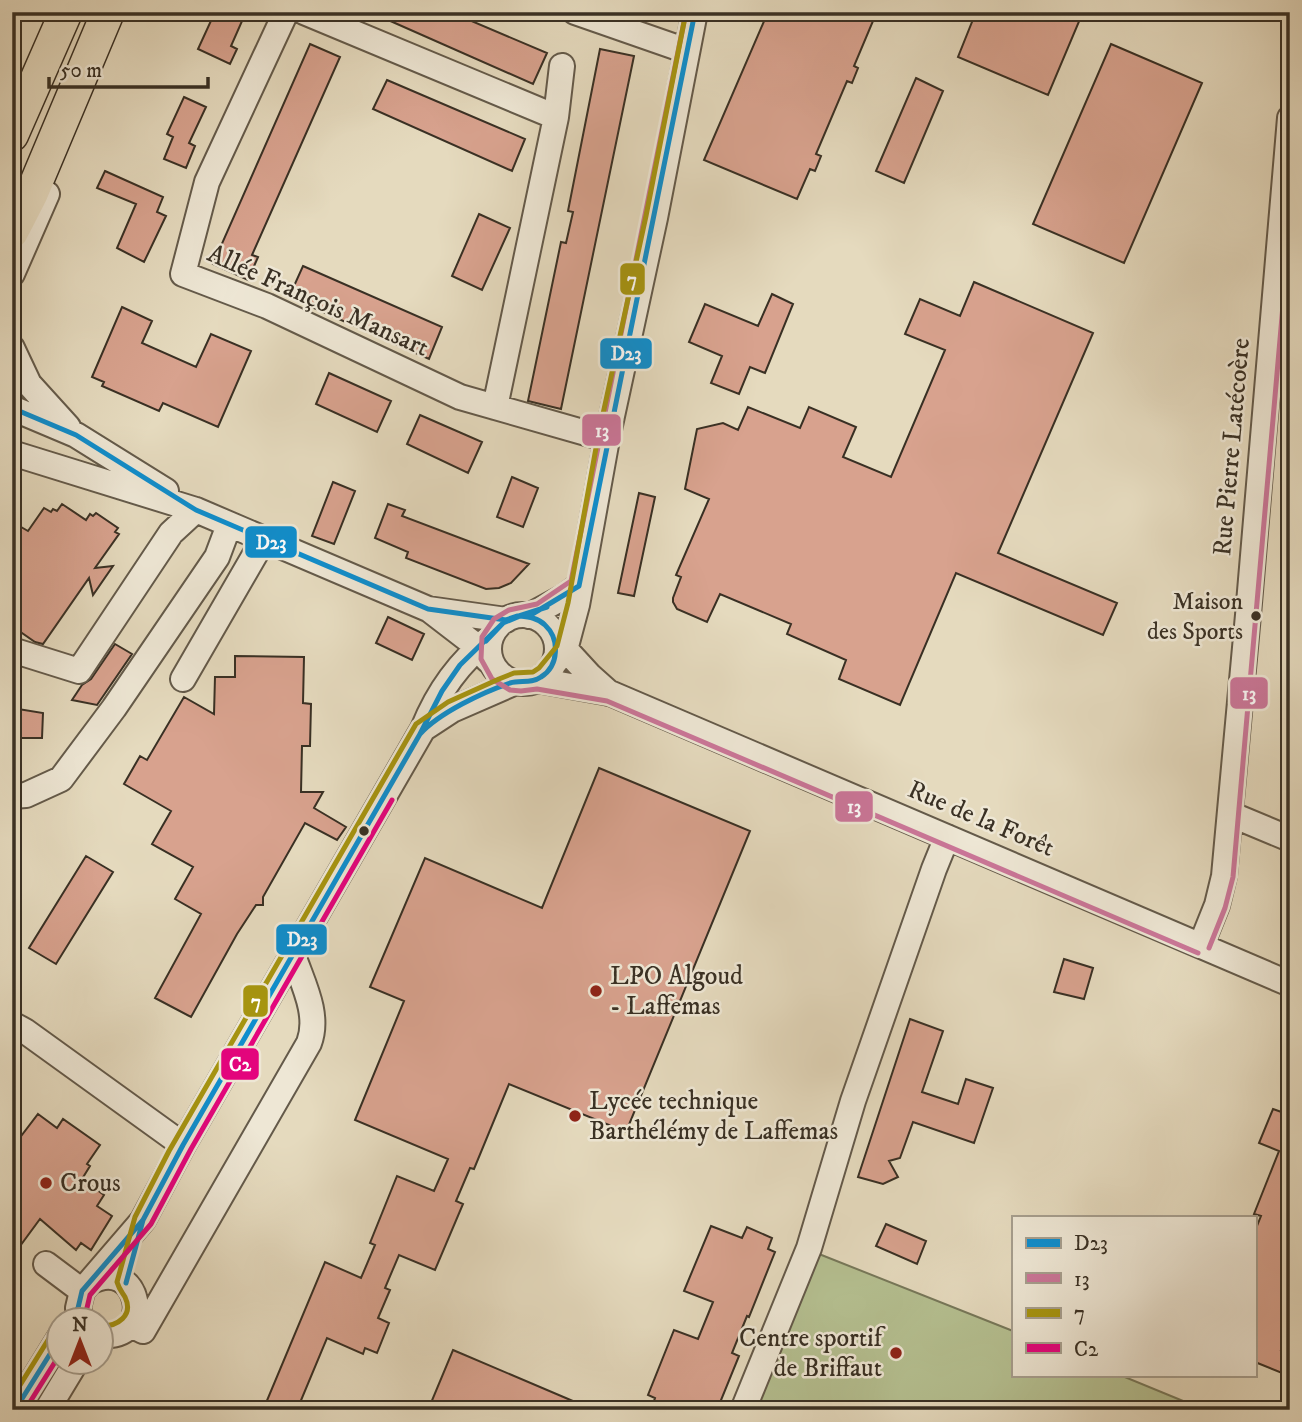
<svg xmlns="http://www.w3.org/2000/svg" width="1302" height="1422" font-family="'IM FELL DW Pica',serif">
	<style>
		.green { fill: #b5c091; stroke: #77785a; stroke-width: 2 }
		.building { fill: #d8a28e; stroke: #393024; stroke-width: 2 }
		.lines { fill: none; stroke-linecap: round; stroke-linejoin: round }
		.minor-casing { stroke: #645a4a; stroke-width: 28 }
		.major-casing { stroke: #393024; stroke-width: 35 }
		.minor { stroke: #eee7d5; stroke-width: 24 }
		.major { stroke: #e5dabe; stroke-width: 32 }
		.bus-1-casing { stroke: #eee7d5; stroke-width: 10 }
		.bus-2-casing { stroke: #eee7d5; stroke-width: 10 }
		.bus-3-casing { stroke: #eee7d5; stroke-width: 10 }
		.bus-4-casing { stroke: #eee7d5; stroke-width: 10 }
		.bus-1 { stroke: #0e8ece; stroke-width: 5 }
		.bus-2 { stroke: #cb7699; stroke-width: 5 }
		.bus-3 { stroke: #a69410; stroke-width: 5 }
		.bus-4 { stroke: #e4047d; stroke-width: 5 }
		.bus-dot { fill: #393024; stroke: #eee7d5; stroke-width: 2.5 }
		.poi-dot { fill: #8f2418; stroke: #eee7d5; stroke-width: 2.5 }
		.labels { text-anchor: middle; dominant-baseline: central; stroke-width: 5; stroke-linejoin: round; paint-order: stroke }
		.bus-label { font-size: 24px; fill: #393024; stroke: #eee7d5; text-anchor: end }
		.street-label { font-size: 26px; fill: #393024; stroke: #eee7d5 }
		.poi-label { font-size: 26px; fill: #393024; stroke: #eee7d5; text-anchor: start }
		.line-badge { stroke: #eee7d5; stroke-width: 2.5 }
		.badge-label { font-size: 19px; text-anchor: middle; font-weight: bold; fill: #fff }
	</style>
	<rect width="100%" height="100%" fill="#e5dabe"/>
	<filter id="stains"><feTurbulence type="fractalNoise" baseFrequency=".00286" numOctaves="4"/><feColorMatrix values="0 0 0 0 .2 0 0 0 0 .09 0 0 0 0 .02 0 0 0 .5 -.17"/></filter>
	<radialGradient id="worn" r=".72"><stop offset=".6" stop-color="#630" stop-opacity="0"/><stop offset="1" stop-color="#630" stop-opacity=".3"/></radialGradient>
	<!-- green -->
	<path class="green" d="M 819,1254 L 1013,1331 L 1013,1375 L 1120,1375 L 1205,1410 L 754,1410 Z"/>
	<!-- building -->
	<path class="building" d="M 215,12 L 246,12 L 231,46 L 237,49 L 230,64 L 198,49 Z
		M 370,12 L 464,12 L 462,17 L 547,53 L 533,84 Z
		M 768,12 L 854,12 L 873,21 L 854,66 L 858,68 L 852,83 L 847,81 L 816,154 L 821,156 L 815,171 L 810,169 L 797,199 L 704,160 Z
		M 976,12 L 1083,12 L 1048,95 L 958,57 Z
		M 310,44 L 340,57 L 252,255 L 258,257 L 248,280 L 213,264 Z
		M 1111,44 L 1202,83 L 1124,263 L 1033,224 Z
		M 600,49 L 634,56 L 561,409 L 528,401 L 561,242 L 566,243 L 573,212 L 568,211 Z
		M 916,78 L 943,91 L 904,183 L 876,171 Z
		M 387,80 L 525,139 L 512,171 L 373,109 Z
		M 184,97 L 206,107 L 189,143 L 195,146 L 186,168 L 164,159 L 173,137 L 167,134 Z
		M 105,171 L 163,197 L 157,212 L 166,216 L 144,262 L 117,248 L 136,204 L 97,188 Z
		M 479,214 L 510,228 L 482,290 L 452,276 Z
		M 303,266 L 442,327 L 429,359 L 289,297 Z
		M 974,282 L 1093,333 L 998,553 L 1117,603 L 1103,635 L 956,573 L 900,705 L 839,679 L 846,660 L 787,634 L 791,624 L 720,594 L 707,622 L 677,609 L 673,602 L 673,598 L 681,577 L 676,575 L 709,499 L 685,489 L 697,429 L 723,423 L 738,430 L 748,407 L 800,428 L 809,407 L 856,427 L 843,457 L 891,477 L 945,350 L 905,334 L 920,299 L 960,316 Z
		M 772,294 L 793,304 L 765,373 L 750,367 L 739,394 L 711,383 L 722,356 L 689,342 L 705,304 L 758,326 Z
		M 122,307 L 152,321 L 142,343 L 196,367 L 211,334 L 251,351 L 218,427 L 163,403 L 159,411 L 102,386 L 104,382 L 92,377 Z
		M 329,373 L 391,401 L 377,432 L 316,404 Z
		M 420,415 L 482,442 L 468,473 L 407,444 Z
		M 512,477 L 538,488 L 523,527 L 497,517 Z
		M 333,482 L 355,491 L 334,544 L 312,536 Z
		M 639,493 L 655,497 L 634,596 L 618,593 Z
		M 62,504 L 86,520 L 90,514 L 93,516 L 96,513 L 118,528 L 115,532 L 119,534 L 95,568 L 113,566 L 93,595 L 89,578 L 43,644 L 35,642 L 12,626 L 12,539 L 21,527 L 28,531 L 44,508 L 51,512 L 53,509 L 57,511 Z
		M 388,504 L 405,510 L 402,516 L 529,564 L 511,583 L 499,588 L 486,589 L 406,558 L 408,552 L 375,538 Z
		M 388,617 L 424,634 L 412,660 L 376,643 Z
		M 115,644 L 132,654 L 97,705 L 72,700 L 82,685 L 91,679 Z
		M 235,656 L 304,657 L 303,703 L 311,704 L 310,746 L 302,746 L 301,792 L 323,792 L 314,808 L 346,827 L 337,840 L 305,823 L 263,897 L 263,905 L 256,905 L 237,934 L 191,1017 L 155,998 L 201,914 L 175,899 L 193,867 L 152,844 L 171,811 L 124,784 L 140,756 L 147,760 L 184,697 L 214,714 L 215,677 L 235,677 Z
		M 12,708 L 43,713 L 42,738 L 12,738 Z
		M 599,768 L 750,831 L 626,1132 L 509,1084 L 474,1169 L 470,1168 L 456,1201 L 463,1204 L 435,1270 L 399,1255 L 385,1288 L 390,1290 L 378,1318 L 389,1323 L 377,1353 L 365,1348 L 363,1354 L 327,1338 L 297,1410 L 263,1410 L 325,1262 L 361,1278 L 375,1245 L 370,1243 L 397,1176 L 434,1191 L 448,1159 L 355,1120 L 404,1001 L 370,987 L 425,858 L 542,908 Z
		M 86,856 L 113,872 L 56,964 L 29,948 Z
		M 1064,959 L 1093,968 L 1084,999 L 1054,992 Z
		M 910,1019 L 943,1031 L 922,1092 L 958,1104 L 966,1079 L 993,1088 L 974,1143 L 913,1122 L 900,1158 L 889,1161 L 898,1177 L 883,1184 L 858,1177 Z
		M 1273,1109 L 1290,1115 L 1290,1332 L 1281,1350 L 1290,1354 L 1282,1373 L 1255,1362 L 1255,1231 L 1261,1216 L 1254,1214 L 1279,1151 L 1259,1143 Z
		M 38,1114 L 57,1128 L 63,1119 L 100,1145 L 87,1164 L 90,1166 L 82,1179 L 104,1195 L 97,1206 L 112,1216 L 91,1250 L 81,1243 L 76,1250 L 40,1219 L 12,1257 L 12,1148 Z
		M 886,1224 L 926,1241 L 917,1264 L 876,1246 Z
		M 711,1226 L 742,1238 L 747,1227 L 772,1238 L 768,1249 L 775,1252 L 749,1317 L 747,1316 L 732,1353 L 739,1356 L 717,1410 L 651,1410 L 655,1398 L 648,1395 L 674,1330 L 698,1339 L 713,1302 L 684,1291 Z
		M 453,1350 L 594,1410 L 428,1410 Z"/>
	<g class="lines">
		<defs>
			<path id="minor" d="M 286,12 L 207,182 L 183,274 L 267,306 L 460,397 L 607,439
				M 304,12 L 556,117 L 495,407
				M 575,12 L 687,51
				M 556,117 L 562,66
				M 12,274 L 47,194
				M 12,348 L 29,384 L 68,427
				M 12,408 L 76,435 L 166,491
				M 12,453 L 196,510 L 428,609 L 506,620
				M 431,611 L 470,641 L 488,660
				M489 649a34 34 0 1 1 68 0a34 34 0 1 1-68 0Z
				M 529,616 L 564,597 L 579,586
				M 556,639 L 590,676 L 609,693
				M 12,650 L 79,671 L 171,533 L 196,510
				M 552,666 L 565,650 L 577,605 L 607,439 L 655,218 L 695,12
				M 183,679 L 264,539
				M 537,680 L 610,693 L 1290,984
				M 423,729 L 452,710 L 516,682
				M 12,796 L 26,795 L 61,779 L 114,708 L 217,557 L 229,525
				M 1230,814 L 1290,839
				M 1201,945 L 1217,905 L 1224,876 L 1248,615 L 1290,118
				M 12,1024 L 25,1031 L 183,1145
				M 46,1264 L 82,1291
				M 90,1282 C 139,1255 157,1340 102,1335
				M 81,1320 L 78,1308 L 82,1291 L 143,1220 L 183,1145 L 423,729 C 438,691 459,662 491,637
				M 131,1325 L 143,1331 L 309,1043 C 320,1014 302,982 293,955
				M 15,1410 L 60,1337
				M 47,1410 L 76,1362
				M 743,1410 L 809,1248 L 853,1101 L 934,869 L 947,837"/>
			<path id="major" d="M 12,135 L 66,12
				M 12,232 L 31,195 L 108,12"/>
		</defs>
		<!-- minor casing -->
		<use href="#minor" class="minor-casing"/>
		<!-- major casing -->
		<use href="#major" class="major-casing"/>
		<!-- minor -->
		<use href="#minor" class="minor"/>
		<!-- major -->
		<use href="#major" class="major"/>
		<defs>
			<path id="bus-1" d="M 12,408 L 76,435 L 196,510 L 428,609 L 506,620 L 547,607
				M 520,616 C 529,617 538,618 545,625 C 560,639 559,666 541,677 C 531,684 521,680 510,683 C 483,692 439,713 420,734 L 442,691 L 460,665 L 503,623 Z
				M 486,641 L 506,620 L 517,616 L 529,616 L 579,586 L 695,12
				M 183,1145 L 420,734
				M 183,1145 L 420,734
				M 143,1220 L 183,1145
				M 143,1220 L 183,1145
				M 126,1283 L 143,1220
				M 69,1320 L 78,1308 L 82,1291 L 143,1220
				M 15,1410 L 60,1338"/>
			<path id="bus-2" d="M 686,12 L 571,581 L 537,604 L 509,610 L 494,619 L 482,637 L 481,659 L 492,679 L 510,690 L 521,691 L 537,689 L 607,701 L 1198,953
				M 1209,948 L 1225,908 L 1233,877 L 1290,225"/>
			<path id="bus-3" d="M 102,1326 C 117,1326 134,1316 125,1297 C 122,1292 119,1289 117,1282 L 135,1217 L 169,1151 L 416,724 L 448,702 L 499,679 L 514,673 L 533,672 L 539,668 L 557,646 L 568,603 L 598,437 L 646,216 L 686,12
				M 12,1398 L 53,1332"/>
			<path id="bus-4" d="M 80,1320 L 86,1312 L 90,1295 L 151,1224 L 191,1149 L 392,800
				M 25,1410 L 60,1354"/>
		</defs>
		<!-- bus-1 casing -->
		<use href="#bus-1" class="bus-1-casing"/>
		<!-- bus-2 casing -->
		<use href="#bus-2" class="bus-2-casing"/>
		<!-- bus-3 casing -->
		<use href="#bus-3" class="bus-3-casing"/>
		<!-- bus-4 casing -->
		<use href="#bus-4" class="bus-4-casing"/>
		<!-- bus-1 -->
		<use href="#bus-1" class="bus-1"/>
		<!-- bus-2 -->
		<use href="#bus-2" class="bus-2"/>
		<!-- bus-3 -->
		<use href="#bus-3" class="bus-3"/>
		<!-- bus-4 -->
		<use href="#bus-4" class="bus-4"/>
	</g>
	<!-- markers -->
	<g class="bus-dot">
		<circle cx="1256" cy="616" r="6"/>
		<circle cx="364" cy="831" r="6"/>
	</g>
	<g class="poi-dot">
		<circle cx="596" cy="991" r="7"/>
		<circle cx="575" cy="1116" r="7"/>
		<circle cx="46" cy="1183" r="7"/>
		<circle cx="896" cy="1353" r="7"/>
	</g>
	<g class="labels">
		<!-- bus labels -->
		<g class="bus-label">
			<text x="1243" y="602">Maison<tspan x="1243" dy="30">des Sports</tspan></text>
		</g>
		<!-- street labels -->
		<g class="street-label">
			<text transform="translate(318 301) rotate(24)">Allée François Mansart</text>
			<text transform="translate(1232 447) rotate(-85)">Rue Pierre Latécoère</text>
			<text transform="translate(981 819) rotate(23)">Rue de la Forêt</text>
		</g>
		<!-- poi labels -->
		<g class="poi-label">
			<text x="610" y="976">LPO Algoud<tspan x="610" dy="30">- Laffemas</tspan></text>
			<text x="589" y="1101">Lycée technique<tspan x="589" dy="30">Barthélémy de Laffemas</tspan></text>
			<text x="60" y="1183">Crous</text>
			<text x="882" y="1338" text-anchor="end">Centre sportif<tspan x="882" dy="30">de Briffaut</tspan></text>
		</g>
	</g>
	<g class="line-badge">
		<rect x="619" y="262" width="27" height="34" rx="7" fill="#a69410"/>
		<rect x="599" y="337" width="54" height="33" rx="7" fill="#0e8ece"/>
		<rect x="581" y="413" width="41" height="34" rx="7" fill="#cb7699"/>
		<rect x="244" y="525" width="54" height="34" rx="7" fill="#0e8ece"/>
		<rect x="1229" y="676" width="40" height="34" rx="7" fill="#cb7699"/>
		<rect x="834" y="790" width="40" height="33" rx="7" fill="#cb7699"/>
		<rect x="275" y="923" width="53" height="33" rx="7" fill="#0e8ece"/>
		<rect x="242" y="984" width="27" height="34" rx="7" fill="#a69410"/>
		<rect x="220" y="1047" width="40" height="34" rx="7" fill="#e4047d"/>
	</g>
	<g class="badge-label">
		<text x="632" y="286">7</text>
		<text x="626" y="360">D23</text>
		<text x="602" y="437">13</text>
		<text x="271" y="549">D23</text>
		<text x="1249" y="700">13</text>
		<text x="854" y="813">13</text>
		<text x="302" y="946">D23</text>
		<text x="256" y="1008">7</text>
		<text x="240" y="1071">C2</text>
	</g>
	<!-- margin -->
	<rect width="1302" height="1422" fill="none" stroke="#e5dabe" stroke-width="42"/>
	<rect x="14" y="14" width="1274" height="1394" fill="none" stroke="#393024" stroke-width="3.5"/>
	<rect x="21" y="21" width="1260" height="1380" fill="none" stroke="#393024" stroke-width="2"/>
	<!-- legend -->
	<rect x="1012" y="1216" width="245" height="161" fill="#eee7d5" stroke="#a69e8e" stroke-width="2"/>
	<rect x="1026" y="1238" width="35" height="10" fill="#0e8ece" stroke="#a69e8e" stroke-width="2"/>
	<text x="1074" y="1250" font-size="21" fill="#393024">D23</text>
	<rect x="1026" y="1273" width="35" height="10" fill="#cb7699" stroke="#a69e8e" stroke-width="2"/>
	<text x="1074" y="1286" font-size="21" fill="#393024">13</text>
	<rect x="1026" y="1308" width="35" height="10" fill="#a69410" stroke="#a69e8e" stroke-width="2"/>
	<text x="1074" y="1320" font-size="21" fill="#393024">7</text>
	<rect x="1026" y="1343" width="35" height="10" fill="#e4047d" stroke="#a69e8e" stroke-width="2"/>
	<text x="1074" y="1356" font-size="21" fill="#393024">C2</text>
	<!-- north arrow -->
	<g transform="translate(80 1341)"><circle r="33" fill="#eee7d5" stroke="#a69e8e" stroke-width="2"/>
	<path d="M0-5L12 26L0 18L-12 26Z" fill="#8f2418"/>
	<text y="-10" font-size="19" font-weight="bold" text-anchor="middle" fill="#393024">N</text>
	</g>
	<!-- scale -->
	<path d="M49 77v10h159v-10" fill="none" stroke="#393024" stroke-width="3.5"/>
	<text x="60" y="77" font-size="21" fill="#393024" stroke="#eee7d5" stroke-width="5" paint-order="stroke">50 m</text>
	<rect width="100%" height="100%" filter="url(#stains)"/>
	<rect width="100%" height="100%" fill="url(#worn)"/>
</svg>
